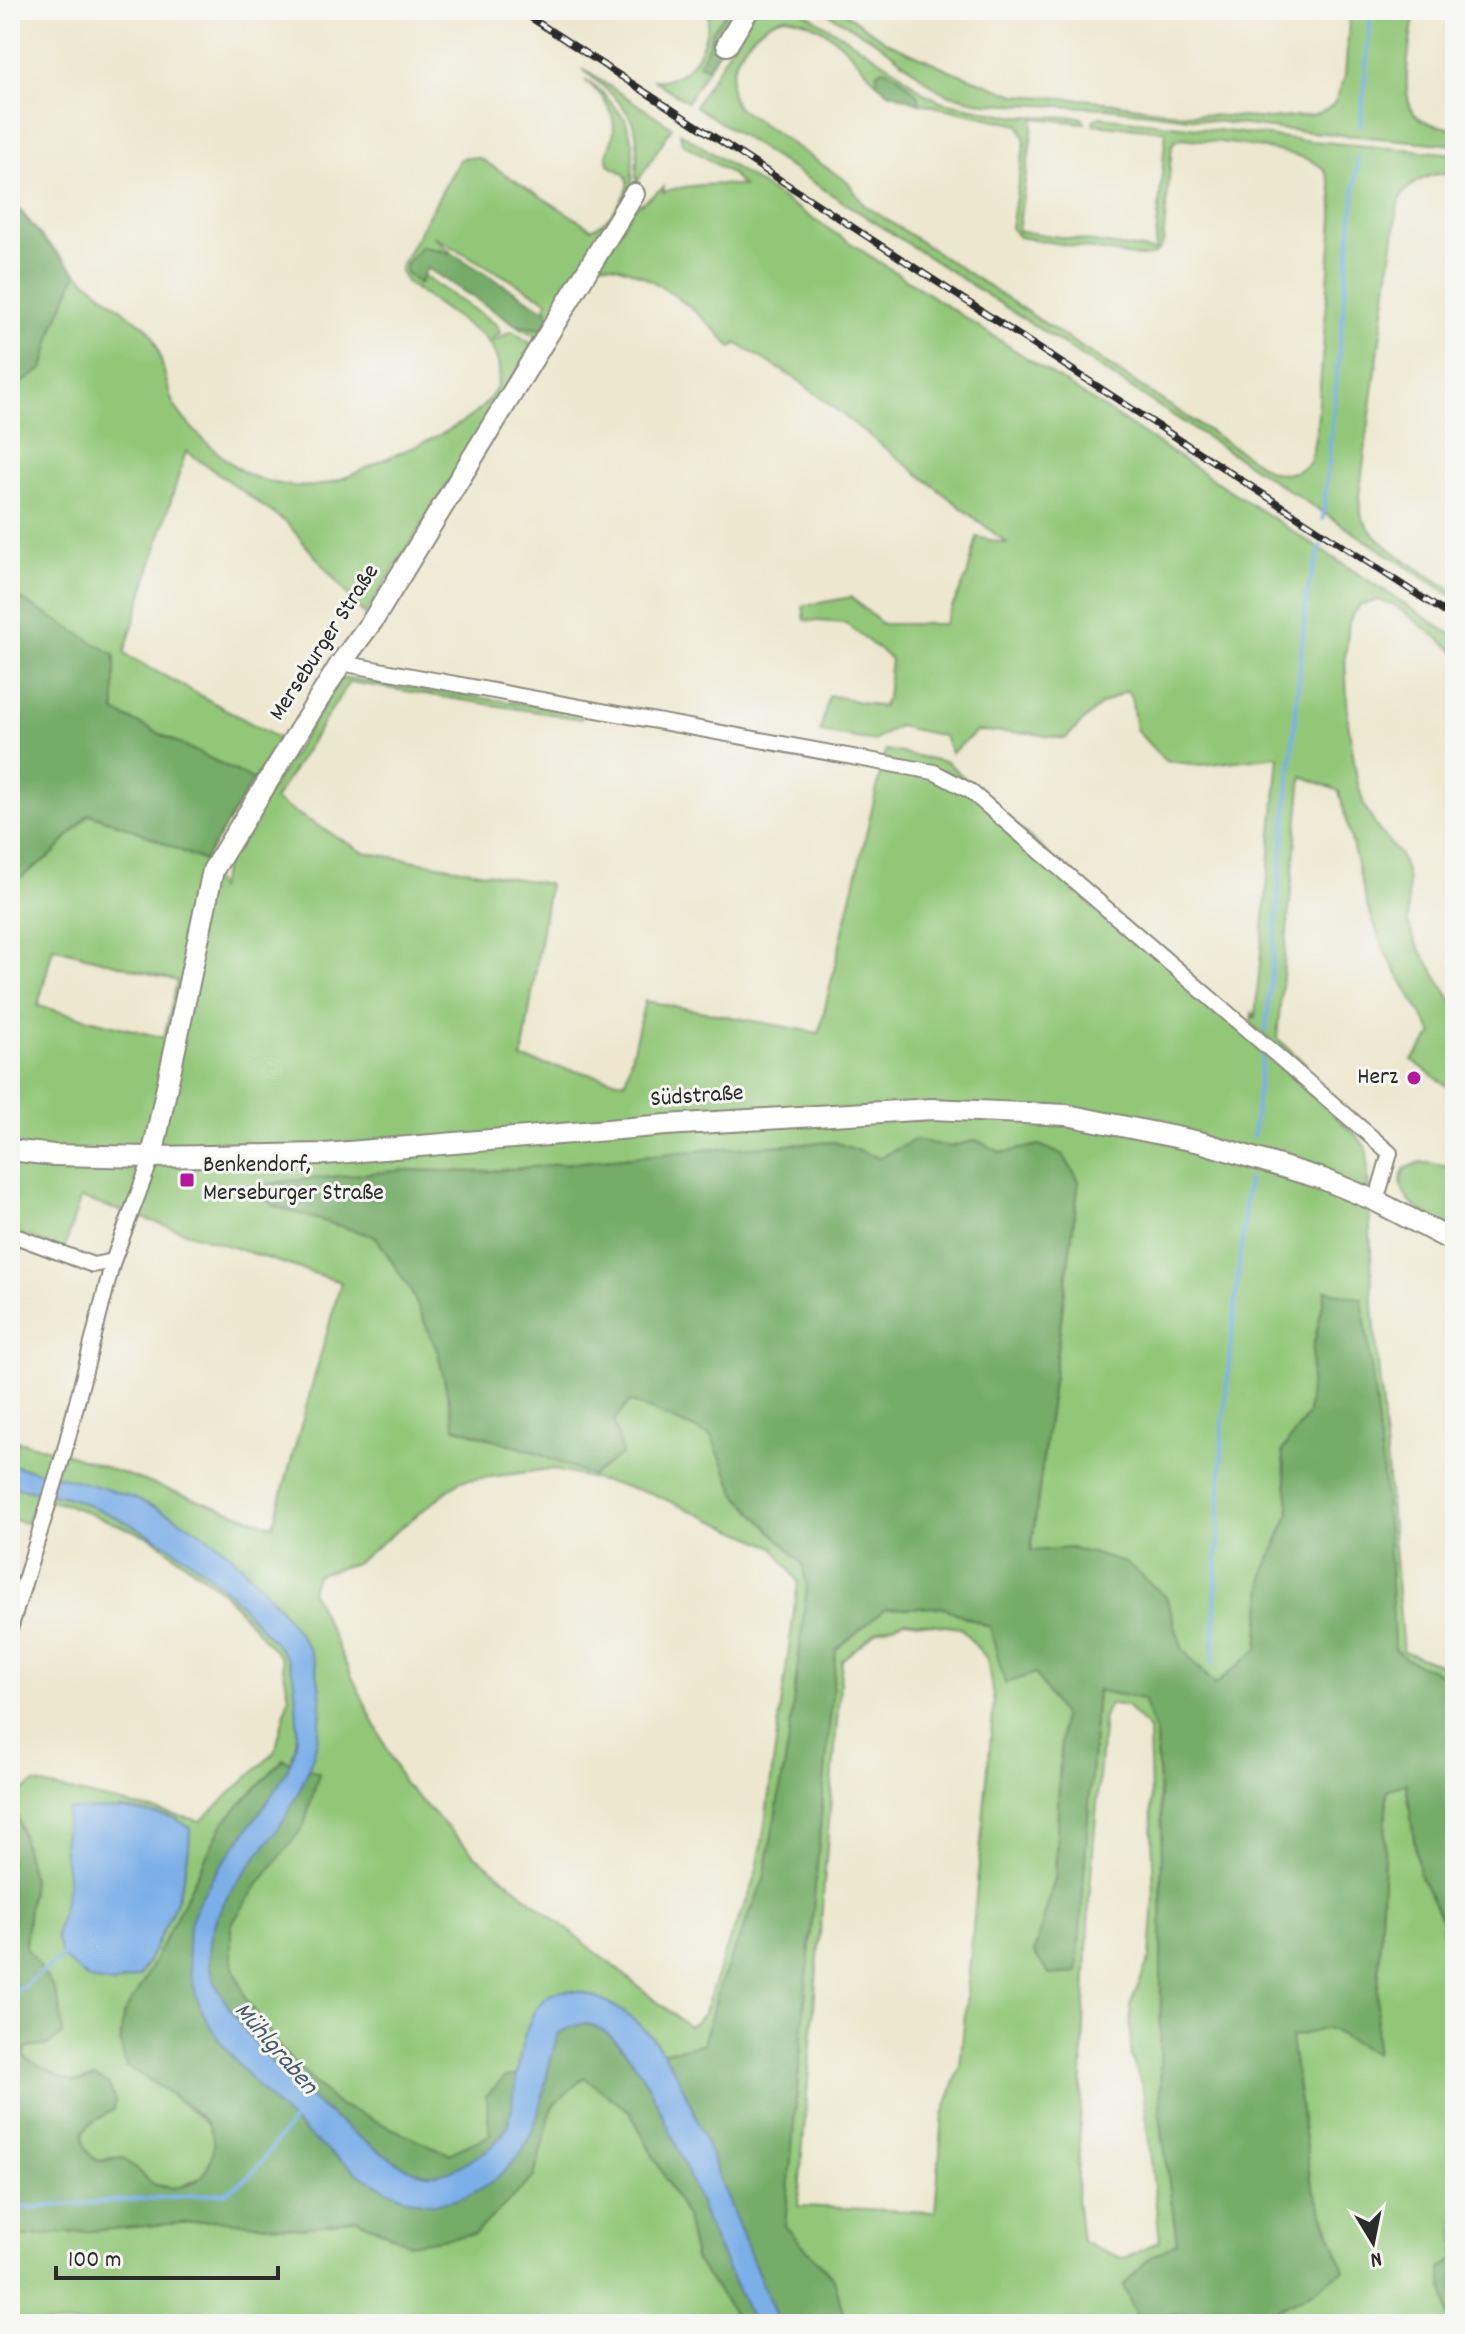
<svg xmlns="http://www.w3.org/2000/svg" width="1465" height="2334" font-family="Dekko,sans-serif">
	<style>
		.green { fill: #92c778; stroke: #5e7952; stroke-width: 2; fill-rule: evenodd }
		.forest { fill: #75ac68; stroke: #506c4a; stroke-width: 2 }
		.water { fill: #7bafe8; stroke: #536d8a; stroke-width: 2 }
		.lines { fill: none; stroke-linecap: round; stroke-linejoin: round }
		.stream { stroke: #7bafe8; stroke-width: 4 }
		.street-casing { stroke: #8c897c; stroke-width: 18 }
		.secondary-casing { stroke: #8c897c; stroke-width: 24 }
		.street { stroke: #fff; stroke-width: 14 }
		.secondary { stroke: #fff; stroke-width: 20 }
		.rail-casing { stroke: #2b2b2b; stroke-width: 7 }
		.rail { stroke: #f6f6f2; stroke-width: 4; stroke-dasharray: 12; stroke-linecap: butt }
		.poi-dot { fill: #b5179e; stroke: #f6f6f2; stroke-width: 3 }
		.labels { text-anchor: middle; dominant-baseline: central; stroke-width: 6; stroke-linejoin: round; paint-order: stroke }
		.street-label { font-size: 24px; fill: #2b2b2b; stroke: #f6f6f2 }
		.poi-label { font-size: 24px; fill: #2b2b2b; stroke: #f6f6f2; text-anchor: end }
		.water-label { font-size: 26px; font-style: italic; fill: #47596d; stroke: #f6f6f2 }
	</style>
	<rect width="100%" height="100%" fill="#f6f6f2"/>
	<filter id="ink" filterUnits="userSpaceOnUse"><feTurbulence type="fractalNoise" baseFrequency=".0125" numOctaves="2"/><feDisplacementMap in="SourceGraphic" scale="16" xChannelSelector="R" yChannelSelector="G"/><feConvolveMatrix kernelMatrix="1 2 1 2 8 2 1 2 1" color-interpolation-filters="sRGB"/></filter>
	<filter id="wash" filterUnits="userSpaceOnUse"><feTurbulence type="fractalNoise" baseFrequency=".006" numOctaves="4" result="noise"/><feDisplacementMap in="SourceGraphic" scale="32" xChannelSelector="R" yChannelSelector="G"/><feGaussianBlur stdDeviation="1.8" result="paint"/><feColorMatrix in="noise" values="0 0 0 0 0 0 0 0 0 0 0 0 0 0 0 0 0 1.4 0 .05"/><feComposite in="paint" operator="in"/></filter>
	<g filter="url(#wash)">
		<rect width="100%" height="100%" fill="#ece7ce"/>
		<!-- green -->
		<path class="green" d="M 709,10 L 728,10 L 712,32 L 709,45 L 699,64 L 708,68 L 687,102 L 654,80 C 692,83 708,42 709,10 Z
			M 754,10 L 801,10 L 895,69 L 925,94 L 943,102 L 1012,116 L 1079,117 L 1083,119 L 1085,123 L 1034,118 L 1018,231 L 1155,251 L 1166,131 L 1093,124 L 1094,119 L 1101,117 L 1311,141 L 1455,154 L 1455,172 C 1430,173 1407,180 1398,205 L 1359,497 C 1360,503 1360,510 1362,516 C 1373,545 1429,575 1455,592 L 1455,598 L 695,106 ZM 785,17 C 825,21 852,53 877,83 L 877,72 L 909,86 L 919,97 L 919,103 L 1019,125 L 1025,140 L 1011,228 L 1019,237 L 1139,257 C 1151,257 1157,255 1163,244 L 1172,145 L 1176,140 L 1184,138 C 1212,142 1309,149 1324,170 C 1334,184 1333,202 1333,219 L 1317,426 L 1311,460 L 1305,467 L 1295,472 L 1282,474 L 1270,471 L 863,204 L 848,182 L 737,107 C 717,74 750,24 785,17 Z
			M 822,10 L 840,10 L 887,42 L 954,72 L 1016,95 L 1092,100 L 1178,113 L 1270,119 L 1312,115 L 1328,109 L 1335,102 L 1345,76 L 1350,10 L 1415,10 C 1412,34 1398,96 1415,114 C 1425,125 1442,126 1455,129 L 1455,145 L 1279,129 L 1108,108 L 985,103 L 950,95 L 937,89 L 880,44 Z
			M 583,69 L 672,127 L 636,184 C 636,169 638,153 637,139 C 635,109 604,88 583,69 Z
			M 585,80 L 601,91 L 625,119 L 633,143 L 632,187 L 539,339 L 518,326 L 542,329 L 549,318 L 545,306 L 548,301 L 433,236 L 453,254 L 421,246 L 419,283 L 423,276 L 497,325 L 500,333 L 492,338 L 492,342 L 512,331 L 530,343 L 532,349 L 365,615 L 288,524 L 186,451 L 124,654 L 280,739 L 254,780 L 115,712 L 48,615 L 10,593 L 10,390 L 43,369 L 55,324 L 77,273 C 94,287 112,301 129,315 C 135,319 144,324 149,330 C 158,340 166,383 171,398 C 180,422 231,468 254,477 C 273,484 292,488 313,486 C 341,483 367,467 392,456 C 436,437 538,401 484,337 L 407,283 L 400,272 L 401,265 L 459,161 L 465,157 L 479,158 L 591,228 C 605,228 631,193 627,180 C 625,170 614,170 608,164 C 605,155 609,149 612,140 C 620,115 603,95 585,80 Z
			M 680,132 L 1455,637 L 1455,651 L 1397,607 L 1379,600 L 1360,606 L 1353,613 L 1349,623 L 1345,658 L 1348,721 L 1357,780 L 1364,805 L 1377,828 L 1399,854 L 1405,867 L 1408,881 L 1408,923 L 1416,943 L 1455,1006 L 1455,1092 L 1412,1060 L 1433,1034 L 1386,954 L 1368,908 L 1339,791 L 1302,776 L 1277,1038 L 1305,1063 L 1301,1067 L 1251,1024 L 1252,1013 L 1255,1017 L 1279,756 L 1202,765 L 1165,761 L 1136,730 L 1131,696 L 1126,691 L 1100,705 L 1065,739 L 1030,733 L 977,731 L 951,753 L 944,736 L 898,726 L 874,741 L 820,732 L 829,695 L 882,707 L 887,698 L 891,659 L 845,623 L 805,620 L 803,606 L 851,597 L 882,624 L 944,624 L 967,576 L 977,537 L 1008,544 L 798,380 L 736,343 L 732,348 C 701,312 648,268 600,263 L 633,209 L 664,187 L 663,192 C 690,184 715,183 743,186 L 733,175 L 682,143 Z
			M 348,678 L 585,713 L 581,719 L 349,682 L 274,800 L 363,852 L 549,884 L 522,1059 L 625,1082 L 645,1001 L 819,1033 L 886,750 L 947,762 L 1358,1137 L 1367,1149 L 1373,1305 L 1403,1651 L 1455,1670 L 1455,1680 L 1406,1659 L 1394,1648 C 1390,1531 1378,1415 1362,1299 L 1326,1290 L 1313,1348 L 1308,1414 L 1282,1451 L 1290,1512 L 1264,1574 L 1258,1649 L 1215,1685 L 1183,1650 L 1166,1597 L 1073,1548 L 1031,1552 L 1079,1181 L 1063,1155 L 1039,1145 L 1002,1153 L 976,1140 L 950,1147 L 915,1140 L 879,1158 L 834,1142 L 703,1150 L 482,1172 L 405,1170 L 288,1181 L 252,1187 L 274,1206 L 376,1237 L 411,1291 L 438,1352 L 455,1428 L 534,1452 L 592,1476 L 614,1421 L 630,1401 L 711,1436 L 737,1495 L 802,1563 L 808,1586 L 788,1746 L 764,1880 L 720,1984 L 703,2044 L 634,2058 L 601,2027 L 491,2135 L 449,2154 L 335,2103 L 284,2053 L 246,1999 L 231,1959 L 231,1925 L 252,1893 L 319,1774 L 283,1759 L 123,2015 L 126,2066 L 169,2093 L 208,2125 L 213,2136 L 213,2155 L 202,2177 L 178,2188 L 154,2185 L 134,2167 L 113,2157 C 91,2165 84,2153 83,2132 L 94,2121 L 113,2110 L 95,2077 C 90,2078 82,2082 76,2082 C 69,2082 28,2061 24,2056 L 27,2048 L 48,2045 L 54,1989 L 25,1947 L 32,1877 L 18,1819 L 10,1817 L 10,1795 L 18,1795 L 34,1783 L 201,1821 L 275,1752 L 289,1696 L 281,1658 L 223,1592 L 152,1538 L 68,1505 L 37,1498 L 26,1523 L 10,1519 L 10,1470 L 18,1441 L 64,1453 L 273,1526 L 341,1282 L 80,1198 L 64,1251 L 10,1230 L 10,885 L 54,853 L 89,814 L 135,830 L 204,861 L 218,889 L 227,859 L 340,679 ZM 53,947 L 177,981 L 164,1038 L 38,1006 ZM 551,1469 L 651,1493 L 774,1547 L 798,1582 L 762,1845 L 753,1886 L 730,1938 L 703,2015 L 689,2027 L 475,1855 L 403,1783 L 311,1591 L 316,1575 L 356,1563 L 460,1481 Z
			M 1421,1162 L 1450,1167 L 1455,1172 L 1455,1230 C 1432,1217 1390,1202 1404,1169 Z
			M 942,1607 L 990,1627 L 1005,1683 L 1035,1673 L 1062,1716 L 1055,1879 L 1034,1952 L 1077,1972 L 1097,1691 L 1143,1698 L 1156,1735 L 1162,1830 L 1160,2114 L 1177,2243 L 1147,2260 L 1159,2315 L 1241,2308 L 1263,2317 L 1344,2270 L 1310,2178 L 1291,2037 L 1327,2028 L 1375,2053 L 1387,1791 L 1406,1782 L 1419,1874 L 1442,1920 L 1455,2095 L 1455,2259 L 1441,2269 L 1450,2324 L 846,2324 L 834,2279 L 785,2226 L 836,1650 L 885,1608 ZM 905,1621 L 961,1628 L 987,1659 L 994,1703 L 960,2067 L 943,2115 L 935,2212 L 798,2206 L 842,1660 L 876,1632 ZM 1110,1704 L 1127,1706 L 1149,1730 L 1154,1898 L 1150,1958 L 1130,2005 L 1131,2056 L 1143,2089 L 1160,2241 L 1124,2259 L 1082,2242 L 1077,2199 L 1089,1902 L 1104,1716 Z
			M 584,2076 L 631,2113 L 686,2217 L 695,2259 L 732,2310 L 734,2324 L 10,2324 L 10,2238 L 214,2220 L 303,2228 L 357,2219 L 409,2244 L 534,2177 L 552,2107 Z"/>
		<!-- forest -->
		<path class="forest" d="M 728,10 L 744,10 L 708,68 L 699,64 L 709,45 L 712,32 Z
			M 883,69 C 899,74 908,85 919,97 L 919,103 L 886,91 L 877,83 L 877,72 Z
			M 10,198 L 45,241 L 77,273 L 55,324 L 43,369 L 10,390 Z
			M 421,246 L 453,254 L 547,311 L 549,318 L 542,329 L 518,326 L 427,268 L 419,284 L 406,273 L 405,265 Z
			M 10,593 L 115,655 L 115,712 L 254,780 L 204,861 L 135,830 L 89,814 L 54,853 L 10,885 Z
			M 915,1140 L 950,1147 L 976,1140 L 1002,1153 L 1039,1145 L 1063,1155 L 1079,1181 L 1031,1551 L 1073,1548 L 1128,1564 L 1166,1597 L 1183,1650 L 1215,1685 L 1258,1649 L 1264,1574 L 1290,1512 L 1282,1451 L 1308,1414 L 1313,1348 L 1326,1290 L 1362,1299 C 1379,1415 1390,1531 1394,1648 L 1406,1659 L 1455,1680 L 1455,2095 L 1442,1920 L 1419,1874 L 1406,1783 L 1387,1791 L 1375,2054 L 1328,2028 L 1291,2037 L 1310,2178 L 1344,2270 L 1314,2291 L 1263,2317 L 1241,2308 L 1137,2316 L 1123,2286 L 1147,2260 L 1177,2242 L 1160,2114 L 1162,1830 L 1156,1735 L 1143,1699 L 1097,1691 L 1077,1973 L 1050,1975 L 1034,1953 L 1055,1879 L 1062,1716 L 1035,1673 L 1005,1684 L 990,1627 L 942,1607 L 885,1609 L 836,1650 L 785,2226 L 834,2279 L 846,2324 L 734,2324 L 731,2310 L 695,2259 L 686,2217 L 631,2113 L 584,2077 L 552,2107 L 534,2177 L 474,2234 L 409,2244 L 357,2219 L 303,2228 L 214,2220 L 10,2238 L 10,1817 L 18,1818 L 32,1877 L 25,1947 C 47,1978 64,1995 62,2035 L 48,2045 L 27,2048 L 24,2056 C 28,2061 70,2082 76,2082 C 82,2082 90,2078 95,2077 L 109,2085 L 115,2101 L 113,2110 L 94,2121 L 83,2131 C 84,2143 87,2162 103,2161 C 110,2160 115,2157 123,2157 C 133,2165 145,2181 156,2185 C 170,2190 192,2188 202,2176 C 213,2163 218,2137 207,2124 C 186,2100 153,2083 126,2066 L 120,2042 L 123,2015 L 144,1981 L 223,1823 L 283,1759 L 319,1773 L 304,1826 L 252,1893 L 231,1925 L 231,1959 L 246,1999 L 284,2053 L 335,2103 L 449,2154 L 490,2135 L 486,2096 L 505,2077 L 542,2072 L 552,2038 L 568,2021 L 601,2027 L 634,2058 L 703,2044 L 720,1985 L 764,1880 L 788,1746 L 807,1586 L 802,1563 L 737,1495 L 711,1436 L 630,1401 L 614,1421 L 622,1454 L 592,1476 L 534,1452 L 455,1427 L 438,1352 L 411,1291 L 376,1237 L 274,1206 L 251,1188 L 288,1181 L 405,1170 L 482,1172 L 703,1150 L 834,1142 L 879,1158 Z
			M 1455,2259 L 1455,2324 L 1450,2324 L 1441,2269 Z"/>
		<!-- water -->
		<path class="water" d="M 10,1465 C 51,1475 94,1483 133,1498 C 163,1509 205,1532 229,1553 C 253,1576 301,1629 313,1659 C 317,1668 319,1683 320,1692 C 325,1737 305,1784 283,1821 C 255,1867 207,1901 209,1960 C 210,1994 273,2069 300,2090 C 327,2112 394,2170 427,2174 C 443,2176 460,2167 474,2158 C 488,2150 503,2139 508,2123 C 520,2086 515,2032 542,2001 C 554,1988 574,1989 589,1994 C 617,2004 646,2026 662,2051 C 689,2090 704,2139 721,2182 C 740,2230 760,2277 779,2324 L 754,2324 C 739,2293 724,2262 710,2230 C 689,2179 647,2047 594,2026 C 582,2021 570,2028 559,2033 C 543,2072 545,2122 517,2158 C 497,2182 462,2205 430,2203 C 361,2199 230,2072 203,2012 C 193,1990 187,1961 188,1938 C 190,1885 272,1812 292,1758 C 299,1741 297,1720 296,1702 C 295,1689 294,1670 287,1659 C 280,1647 268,1636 258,1625 C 208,1564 151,1530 78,1501 C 57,1493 32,1491 10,1486 Z
			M 123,1809 L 175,1818 L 190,1828 C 190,1883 165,1929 140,1976 L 114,1984 L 89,1980 L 62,1957 L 56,1936 L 68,1884 L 63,1844 L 68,1810 Z"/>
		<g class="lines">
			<!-- stream -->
			<path class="stream" d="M 1361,125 L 1371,10
				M 1323,519 L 1358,156
				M 1266,1031 L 1307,592 L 1321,546
				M 1253,1136 L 1262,1057
				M 1213,1663 L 1223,1423 L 1248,1179
				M 10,1996 L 62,1957
				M 10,2209 L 225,2193 L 250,2176 L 294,2119"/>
		</g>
	</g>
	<g filter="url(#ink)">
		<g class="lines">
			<defs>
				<path id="street" d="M 341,663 L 934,772 L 970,791 L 1390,1153 L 1376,1201
					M 10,1234 L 93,1265 L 113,1261
					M 10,1629 L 64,1453 L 113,1261 L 152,1157"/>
				<path id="secondary" d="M 727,45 L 748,10
					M 10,1150 L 53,1155 L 152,1157 L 325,1154 L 666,1125 L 932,1109 L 1067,1115 L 1200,1142 L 1323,1179 L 1376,1201 L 1455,1242
					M 152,1157 L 213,870 L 341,663 L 373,620 L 634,194"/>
			</defs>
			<!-- street casing -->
			<use href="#street" class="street-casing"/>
			<!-- secondary casing -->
			<use href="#secondary" class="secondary-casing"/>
			<!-- street -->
			<use href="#street" class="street"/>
			<!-- secondary -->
			<use href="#secondary" class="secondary"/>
			<defs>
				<path id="rail" d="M 519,10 L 1455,619"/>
			</defs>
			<!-- rail casing -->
			<use href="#rail" class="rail-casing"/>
			<!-- rail -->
			<use href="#rail" class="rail"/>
		</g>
	</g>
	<!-- markers -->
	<g class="poi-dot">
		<circle cx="1414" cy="1078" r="8"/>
		<rect x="179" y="1172" width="16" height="16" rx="4"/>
	</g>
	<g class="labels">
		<!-- street labels -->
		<g class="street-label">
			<text transform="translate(325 643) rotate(-57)">Merseburger Straße</text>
			<text transform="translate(697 1097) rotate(-4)">Südstraße</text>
		</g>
		<!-- poi labels -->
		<g class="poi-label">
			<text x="1398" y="1078">Herz</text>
			<text x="203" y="1166" text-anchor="start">Benkendorf,<tspan x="203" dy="28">Merseburger Straße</tspan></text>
		</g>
		<!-- water labels -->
		<g class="water-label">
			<text transform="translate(275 2049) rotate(49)">Mühlgraben</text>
		</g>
	</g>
	<!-- margin -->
	<rect width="1465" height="2334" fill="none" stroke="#f6f6f2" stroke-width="40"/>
	<!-- north arrow -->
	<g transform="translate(1373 2242) rotate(170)" stroke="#f6f6f2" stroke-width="6" paint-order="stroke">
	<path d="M0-6L14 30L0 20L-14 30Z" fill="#2b2b2b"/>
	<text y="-12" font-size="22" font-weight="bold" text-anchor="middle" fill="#2b2b2b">N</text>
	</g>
	<!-- scale -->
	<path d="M56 2266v12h222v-12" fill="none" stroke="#2b2b2b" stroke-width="4"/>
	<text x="68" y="2266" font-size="24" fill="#2b2b2b" stroke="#f6f6f2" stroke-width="6" paint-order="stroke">100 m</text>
</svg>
